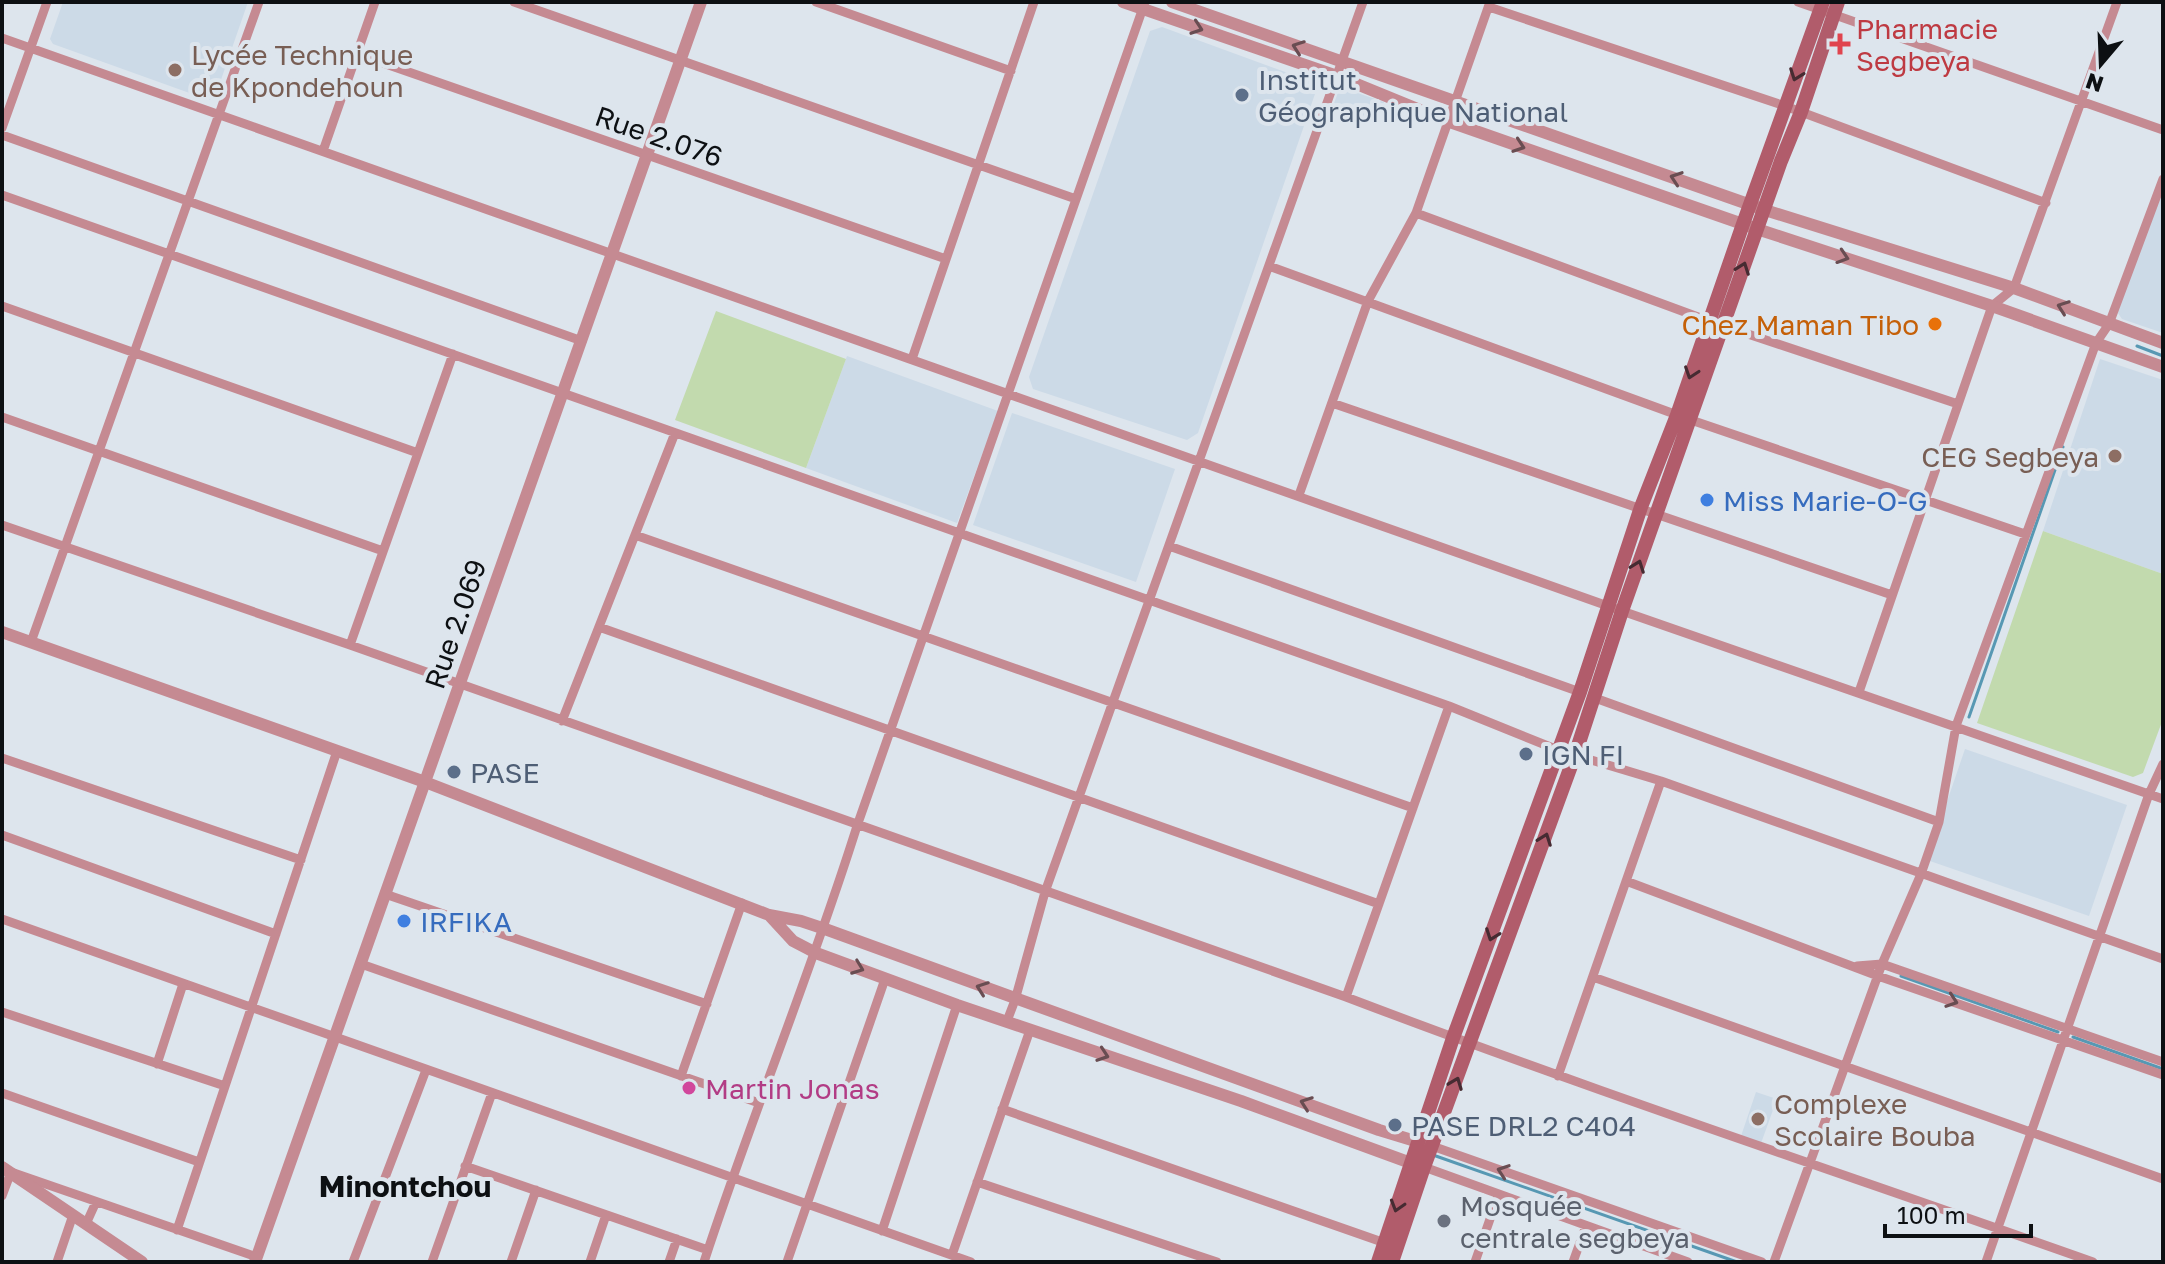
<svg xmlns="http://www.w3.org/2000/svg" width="2165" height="1264" font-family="'Golos Text',sans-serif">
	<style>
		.built { fill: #ccdae7 }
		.garden { fill: #c2daae }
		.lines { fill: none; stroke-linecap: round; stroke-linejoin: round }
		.stream { stroke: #5798b3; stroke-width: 3 }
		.minor { stroke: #c58a92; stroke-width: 9 }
		.tertiary { stroke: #c58a92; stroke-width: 12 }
		.secondary { stroke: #b15c6b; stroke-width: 14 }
		.oneway { stroke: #694d52 }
		.oneway2 { stroke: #462b32 }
		.health-dot { fill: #e0444e; stroke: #dde5ed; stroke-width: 3 }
		.education-dot { fill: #8d6e63; stroke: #dde5ed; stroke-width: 3 }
		.service-dot { fill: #5c6f8a; stroke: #dde5ed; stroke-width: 3 }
		.food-dot { fill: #e8710a; stroke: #dde5ed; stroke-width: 3 }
		.shop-dot { fill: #3f7fe0; stroke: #dde5ed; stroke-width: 3 }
		.hotel-dot { fill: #d1479c; stroke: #dde5ed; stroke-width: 3 }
		.worship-dot { fill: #6b7280; stroke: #dde5ed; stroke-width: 3 }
		.labels { text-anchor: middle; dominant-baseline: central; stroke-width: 8; stroke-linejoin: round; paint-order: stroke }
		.health-label { font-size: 28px; fill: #be3a42; stroke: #dde5ed; text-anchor: start }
		.education-label { font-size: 28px; fill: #785e54; stroke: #dde5ed; text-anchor: start }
		.service-label { font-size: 28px; fill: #4e5e75; stroke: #dde5ed; text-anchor: start }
		.street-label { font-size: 28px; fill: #0d1013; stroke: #dde5ed }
		.food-label { font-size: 28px; fill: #c56008; stroke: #dde5ed; text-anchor: end }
		.shop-label { font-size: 28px; fill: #366cbe; stroke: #dde5ed; text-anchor: start }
		.hotel-label { font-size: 28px; fill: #b23c85; stroke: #dde5ed; text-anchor: start }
		.worship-label { font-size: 28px; fill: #5b616d; stroke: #dde5ed; text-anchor: start }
		.neighbourhood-label { font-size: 30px; font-weight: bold; fill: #0d1013; stroke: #dde5ed }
	</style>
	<rect width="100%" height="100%" fill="#dde5ed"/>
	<!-- built -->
	<path class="built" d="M 63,2 L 248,2 L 215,97 L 209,100 L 53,44 L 50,39 Z
		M 1162,27 L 1310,81 L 1316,91 L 1198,433 L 1187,440 L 1033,389 L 1029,377 L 1150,31 Z
		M 1340,87 L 1384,102 L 1377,121 L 1333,106 Z
		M 2163,191 L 2163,333 L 2122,319 L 2116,310 Z
		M 847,356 L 998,411 L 957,523 L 806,468 Z
		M 2100,359 L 2163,380 L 2163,574 L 2043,531 Z
		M 1012,413 L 1175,469 L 1136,582 L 973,525 Z
		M 1965,749 L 2127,805 L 2089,916 L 1927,860 Z
		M 1756,1092 L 1777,1099 L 1760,1146 L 1740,1139 Z"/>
	<!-- garden -->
	<path class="garden" d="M 716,311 L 846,359 L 806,468 L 675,420 Z
		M 2043,531 L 2163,574 L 2163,719 L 2143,773 L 2133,777 L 1977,723 Z"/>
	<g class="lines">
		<!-- stream -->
		<path class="stream" d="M 2137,346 L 2163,356
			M 1969,717 L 2063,447
			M 1901,976 L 2058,1032
			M 2073,1037 L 2163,1069
			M 1433,1155 L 1737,1262"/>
		<!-- minor -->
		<path class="minor" d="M 514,2 L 1076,199
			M 816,2 L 1011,71
			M 1798,2 L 2163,130
			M 1489,7 L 1785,106 L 2046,203
			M 2,38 L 1622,611 L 2163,799
			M 357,54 L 946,259
			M 2,128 L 47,2
			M 2,135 L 582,341
			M 323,151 L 375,2
			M 2,195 L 1449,706 L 1558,750 L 1661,781 L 2163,959
			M 1416,213 L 1709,321 L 1958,404
			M 1269,266 L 1691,420 L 2025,534
			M 2,306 L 418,453
			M 912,359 L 1034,2
			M 1332,403 L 1892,595
			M 2,417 L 383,551
			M 1299,495 L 1368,301 L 1416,213 L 1490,2
			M 2,525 L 350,645 L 1346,997 C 1593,1091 1844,1174 2093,1262
			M 635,535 L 1413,808
			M 1169,546 L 1580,692
			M 599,627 L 1379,904
			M 31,642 L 259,2
			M 350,645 L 453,354
			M 1859,692 L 1992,306 L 2014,288 L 2117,2
			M 1595,698 L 1939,822
			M 562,721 L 675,433
			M 2,758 L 301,860
			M 2,835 L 276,934
			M 1626,881 L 1878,976 L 2163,1075
			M 385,894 L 707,1004
			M 2,919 L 971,1262
			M 361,964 L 759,1103
			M 1857,966 L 1882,964 L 2163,1062
			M 1593,977 L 2163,1179
			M 1346,997 L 1449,706
			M 2,1012 L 225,1086
			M 1007,1021 L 1015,1000 L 1045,892 L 1363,2
			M 157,1064 L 183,984
			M 681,1076 L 742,903
			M 1558,1076 L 1661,781
			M 2,1093 L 199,1162
			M 1002,1109 L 1385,1243
			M 1432,1146 L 1762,1262
			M 465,1166 L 708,1250
			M 1424,1167 L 1688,1262
			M 977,1182 L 1217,1262
			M 2,1196 L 11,1172 L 257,1257
			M 86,1224 L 96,1202
			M 177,1230 L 337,751
			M 882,1231 L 957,1005
			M 952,1255 L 1030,1030
			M 57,1262 L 73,1215
			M 353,1262 L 426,1070
			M 432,1262 L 492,1093
			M 511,1262 L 536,1190
			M 590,1262 L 606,1215
			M 669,1262 L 677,1239
			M 704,1262 C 752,1115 811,973 857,826 L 1145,2
			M 787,1262 L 885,979
			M 1475,1262 L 1498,1196
			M 1573,1262 L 1586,1226
			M 1774,1262 L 1882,964 L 1921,874 L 1939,822 L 1956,726 L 2096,343 L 2109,324 L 2163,179
			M 1986,1262 L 2149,794 L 2163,764"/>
		<!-- tertiary -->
		<path class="tertiary" d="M 1123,2 L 1337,76 L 1447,121 L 1757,229 L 1992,306 L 2163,367
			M 1172,2 L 1765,210 L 2014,288 L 2163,343
			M 2,632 L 425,782 L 769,915 L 801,921 L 825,929 L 1379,1130 L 1425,1144
			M 769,915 L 793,941 L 816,953 L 957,1005 L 1241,1101 L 1419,1166
			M 2,1167 L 142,1262
			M 255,1262 L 701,2"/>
		<!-- secondary -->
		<path class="secondary" d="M 1378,1262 L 1453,1038 L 1580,692 L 1641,507 L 1677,415 L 1743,224 L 1823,2
			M 1392,1262 L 1424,1167 L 1575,755 L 1622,611 L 1781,161 L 1801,112 L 1838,2"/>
	</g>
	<!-- one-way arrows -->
	<defs><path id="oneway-chevron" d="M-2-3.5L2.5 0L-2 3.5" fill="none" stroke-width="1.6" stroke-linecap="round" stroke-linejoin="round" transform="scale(2)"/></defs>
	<g class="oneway">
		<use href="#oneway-chevron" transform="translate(1197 28) rotate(19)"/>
		<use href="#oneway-chevron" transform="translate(1298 47) rotate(-160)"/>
		<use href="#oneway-chevron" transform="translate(1519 146) rotate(19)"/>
		<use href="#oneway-chevron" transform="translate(1676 178) rotate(-161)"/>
		<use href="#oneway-chevron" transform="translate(1843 257) rotate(18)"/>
		<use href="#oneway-chevron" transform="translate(2063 307) rotate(-160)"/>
		<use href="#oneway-chevron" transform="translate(858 968) rotate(21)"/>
		<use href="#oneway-chevron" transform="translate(982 988) rotate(-160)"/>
		<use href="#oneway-chevron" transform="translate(1952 1001) rotate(19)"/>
		<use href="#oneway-chevron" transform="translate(1103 1055) rotate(19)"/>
		<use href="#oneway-chevron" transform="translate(1306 1103) rotate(-160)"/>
		<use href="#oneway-chevron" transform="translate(1503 1171) rotate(-161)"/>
	</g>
	<g class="oneway2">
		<use href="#oneway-chevron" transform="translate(1796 75) rotate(110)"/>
		<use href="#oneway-chevron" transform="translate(1743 268) rotate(-70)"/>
		<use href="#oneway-chevron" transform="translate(1691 373) rotate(109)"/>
		<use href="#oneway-chevron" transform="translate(1638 566) rotate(-70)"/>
		<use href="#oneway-chevron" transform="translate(1545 839) rotate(-70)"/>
		<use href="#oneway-chevron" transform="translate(1492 935) rotate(110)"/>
		<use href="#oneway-chevron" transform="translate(1456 1083) rotate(-69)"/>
		<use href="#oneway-chevron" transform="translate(1397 1206) rotate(107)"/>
	</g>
	<!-- markers -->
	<path class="health-dot" d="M1836 32h8v8h8v8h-8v8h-8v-8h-8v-8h8z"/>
	<g class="education-dot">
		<circle cx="175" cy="70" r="8"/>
		<circle cx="2115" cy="456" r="8"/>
		<circle cx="1758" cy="1119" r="8"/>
	</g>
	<g class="service-dot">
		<circle cx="1242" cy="95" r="8"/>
		<circle cx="1526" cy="754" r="8"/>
		<circle cx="454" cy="772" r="8"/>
		<circle cx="1395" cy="1125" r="8"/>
	</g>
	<circle class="food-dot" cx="1935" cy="324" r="8"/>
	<g class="shop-dot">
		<circle cx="1707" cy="500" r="8"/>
		<circle cx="404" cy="921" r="8"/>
	</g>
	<circle class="hotel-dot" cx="689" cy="1088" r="8"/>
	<circle class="worship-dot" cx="1444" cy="1221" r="8"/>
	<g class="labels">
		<!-- health labels -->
		<g class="health-label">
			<text x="1856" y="28">Pharmacie<tspan x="1856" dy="32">Segbeya</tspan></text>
		</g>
		<!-- education labels -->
		<g class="education-label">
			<text x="191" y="54">Lycée Technique<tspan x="191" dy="32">de Kpondehoun</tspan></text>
			<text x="2099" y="456" text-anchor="end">CEG Segbeya</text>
			<text x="1774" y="1103">Complexe<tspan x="1774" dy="32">Scolaire Bouba</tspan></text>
		</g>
		<!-- service labels -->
		<g class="service-label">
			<text x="1258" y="79">Institut<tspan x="1258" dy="32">Géographique National</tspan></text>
			<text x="1542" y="754">IGN FI</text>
			<text x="470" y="772">PASE</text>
			<text x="1411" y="1125">PASE DRL2 C404</text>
		</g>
		<!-- street labels -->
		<g class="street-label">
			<text transform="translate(659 136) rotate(19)">Rue 2.076</text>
			<text transform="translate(455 624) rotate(-71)">Rue 2.069</text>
		</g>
		<!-- food labels -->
		<g class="food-label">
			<text x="1919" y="324">Chez Maman Tibo</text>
		</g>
		<!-- shop labels -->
		<g class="shop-label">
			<text x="1723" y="500">Miss Marie-O-G</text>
			<text x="420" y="921">IRFIKA</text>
		</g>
		<!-- hotel labels -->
		<g class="hotel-label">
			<text x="705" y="1088">Martin Jonas</text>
		</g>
		<!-- worship labels -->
		<g class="worship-label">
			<text x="1460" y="1205">Mosquée<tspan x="1460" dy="32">centrale segbeya</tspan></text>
		</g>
		<!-- neighbourhood labels -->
		<g class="neighbourhood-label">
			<text x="405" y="1186">Minontchou</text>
		</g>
	</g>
	<!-- border -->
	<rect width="2165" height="1264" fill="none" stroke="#0d1013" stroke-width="8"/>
	<!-- north arrow -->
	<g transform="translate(2101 64) rotate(199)" stroke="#dde5ed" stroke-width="6" paint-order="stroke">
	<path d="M0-6L14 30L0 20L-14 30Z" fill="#0d1013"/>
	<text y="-12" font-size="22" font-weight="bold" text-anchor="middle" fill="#0d1013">N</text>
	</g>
	<!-- scale -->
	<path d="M1885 1224v12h146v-12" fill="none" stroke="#0d1013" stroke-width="4"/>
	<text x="1897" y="1224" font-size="24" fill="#0d1013" stroke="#dde5ed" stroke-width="6" paint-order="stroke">100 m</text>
</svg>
